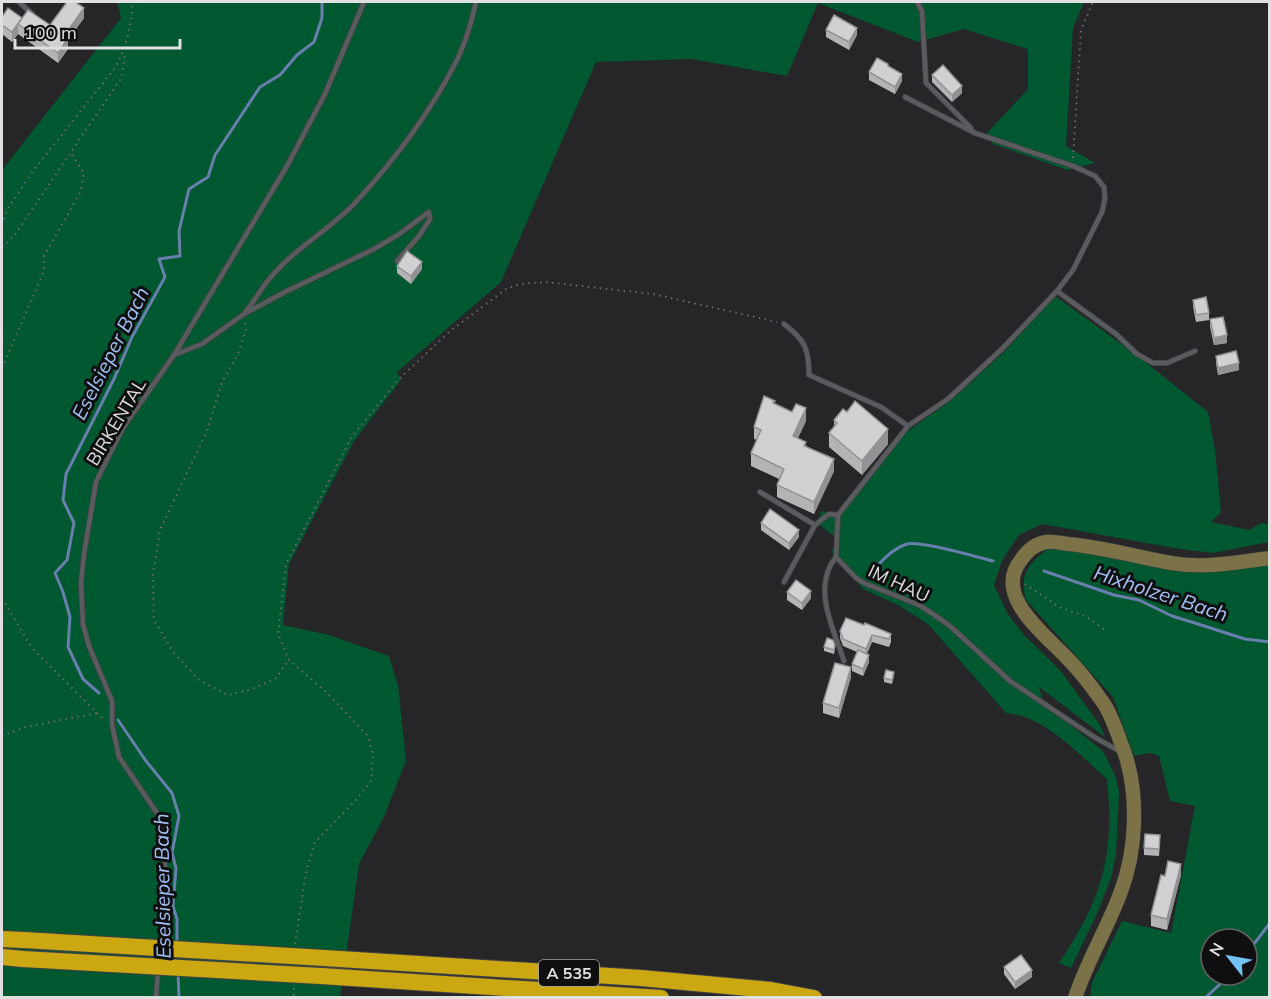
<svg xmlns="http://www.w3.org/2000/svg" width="1271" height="999" font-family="Mulish,sans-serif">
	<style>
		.green { fill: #005831; fill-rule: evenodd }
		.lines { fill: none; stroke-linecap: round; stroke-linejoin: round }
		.stream { stroke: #687eab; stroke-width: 3 }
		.service-casing { stroke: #414143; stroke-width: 6 }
		.secondary-casing { stroke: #414143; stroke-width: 15 }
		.motorway-casing { stroke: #414143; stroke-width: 18 }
		.path { stroke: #6b6b6e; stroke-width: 2; stroke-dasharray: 1.5 4.5; stroke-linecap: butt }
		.service { stroke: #5a5b5e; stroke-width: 4.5 }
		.secondary { stroke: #7c7247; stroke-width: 14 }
		.motorway { stroke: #cba712; stroke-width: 16 }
		.motorway-bridge-casing { stroke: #414143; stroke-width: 18; stroke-linecap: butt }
		.motorway-bridge { stroke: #cba712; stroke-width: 16 }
		.wall { fill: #b4b3b5 }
		.shaded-wall { fill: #929294 }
		.building { fill: #d1d0d3; stroke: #929294; stroke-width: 1.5 }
		.labels { text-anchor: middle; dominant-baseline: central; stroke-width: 6; stroke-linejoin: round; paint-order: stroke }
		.shield { fill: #0f0f10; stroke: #a1a1a3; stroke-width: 1.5 }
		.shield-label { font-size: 16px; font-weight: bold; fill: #e0e0e2 }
		.street-label { font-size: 18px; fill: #e0e0e2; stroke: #0f0f10 }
		.water-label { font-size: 20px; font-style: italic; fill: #a4c1f8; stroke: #0f0f10 }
	</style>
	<rect width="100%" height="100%" fill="#262629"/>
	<!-- green -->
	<path class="green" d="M 117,2 L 1084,2 L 1073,28 L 1066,146 L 1095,163 L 1067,170 L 993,144 L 987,133 L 1028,89 L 1028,49 L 964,29 L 918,42 L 818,3 L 787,76 L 692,59 L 596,62 L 501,282 L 397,372 L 401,380 L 354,441 L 289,564 L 283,625 L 329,635 L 389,656 L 398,685 L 406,761 L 384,817 L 359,864 L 340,997 L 2,997 L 2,170 L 121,18 Z
		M 1055,296 L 1134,353 L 1208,412 L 1215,450 L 1221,512 L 1211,522 L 1249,530 L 1261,523 L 1269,524 L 1269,542 L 1213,553 L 1174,548 L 1042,524 L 1019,535 L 1002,561 L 994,585 L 1007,613 L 1024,635 L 1060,670 L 1100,725 L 1105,737 L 1039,687 L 1044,704 L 1103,751 L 1115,775 L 1119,791 L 1116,855 L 1111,878 L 1096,916 L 1071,968 L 1059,963 C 1102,899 1115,856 1107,779 C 1078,754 1045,716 1006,713 L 928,624 L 898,605 L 863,589 L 831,551 L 841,541 L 818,524 L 821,511 L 838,515 L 843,503 L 905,433 L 949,402 L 1004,352 Z
		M 1049,548 L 1079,550 L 1173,570 L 1214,572 L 1269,563 L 1269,997 L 1090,997 L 1092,983 L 1122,921 L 1171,933 L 1195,806 L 1170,801 L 1159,756 L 1150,753 L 1134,756 L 1113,697 L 1026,600 C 1019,575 1028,563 1049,548 ZM 1211,939 L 1247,939 L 1247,975 L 1211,975 Z"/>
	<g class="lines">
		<!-- stream -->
		<path class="stream" d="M 874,570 C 882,560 894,548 907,544 C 920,540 977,557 993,561
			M 1044,571 L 1114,595 L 1139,600 L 1172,616 L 1198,624 L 1245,639 L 1270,642
			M 99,693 L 83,679 L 68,647 L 70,617 L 63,592 L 55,573 L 67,560 L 74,523 L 63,500 L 66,474 L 114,379 L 132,337 L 165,277 L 159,259 L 180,256 L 179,231 L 189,189 L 208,177 L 215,155 L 260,87 L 280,75 L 297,55 L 314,42 L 322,18 L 322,2
			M 118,720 L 146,761 L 172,793 L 179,816 L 172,853 L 176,868 L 173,906 L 177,919 L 177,945
			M 1247,953 L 1270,923
			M 178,972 L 179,998
			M 1205,998 L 1230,975"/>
		<defs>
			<path id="service" d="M 19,2 L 32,14
				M 917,2 L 922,11 L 926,83 L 971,128
				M 905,97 L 975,133 L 1073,166 L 1095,176 L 1104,187 L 1105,199 L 1102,212 L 1073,270 L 1057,291 L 1002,349 L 948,399 L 908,426 L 838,515 L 836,557 L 856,578 L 864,583 L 919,605 L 936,616 L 950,626 L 1010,681 L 1094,737 L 1121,752
				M 1057,291 L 1116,334 L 1137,354 L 1153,363 L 1167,363 L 1195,351
				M 244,314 C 254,302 261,288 271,277 C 294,249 329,230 354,204 C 393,162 432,110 458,58 C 466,41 472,20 476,2
				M 784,324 C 805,340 809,349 809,375 L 881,407 L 908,426
				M 174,355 L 202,344 L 244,314 L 285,292 L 374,249 L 398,235 L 429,212 L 430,219 L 419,236 L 397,261
				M 760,492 L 815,525
				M 836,557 C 811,587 834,630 844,661
				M 784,582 L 815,525 L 829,514 L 838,515
				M 161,944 L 165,892 L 165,847 L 157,813 L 119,757 L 112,725 L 112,701 L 89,646 L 83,624 L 81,583 L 84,554 L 96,482 L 123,428 L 174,355 L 287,166 L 325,94 L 364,2
				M 156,998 L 158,970"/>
			<path id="secondary" d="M 1075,998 C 1087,961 1107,929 1120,894 C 1137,851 1139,794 1124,751 C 1118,736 1112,714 1102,701 C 1092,687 1081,672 1068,659 C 1046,635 992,596 1021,560 C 1027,551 1034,544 1046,542 C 1052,541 1061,543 1068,544 C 1103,547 1136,557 1171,563 C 1204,569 1237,562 1270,558"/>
			<path id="motorway" d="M 2,939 L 24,940
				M 2,957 L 23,959
				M 324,958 L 641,978 L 771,990 L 814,998
				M 321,976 L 661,998"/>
		</defs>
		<!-- service casing -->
		<use href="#service" class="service-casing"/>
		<!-- secondary casing -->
		<use href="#secondary" class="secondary-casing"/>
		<!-- motorway casing -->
		<use href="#motorway" class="motorway-casing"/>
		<!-- path -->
		<path class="path" d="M 1073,158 L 1081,30 L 1093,2
			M 2,225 L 7,210 L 33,171 L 115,68 C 127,46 131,26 133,2
			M 2,247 L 14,236 L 122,77 L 125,52
			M 245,323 L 246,330 L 238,354 L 222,382 L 207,431 L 160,530 L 153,574 L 154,620 L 174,653 L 199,680 L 228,695 L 252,689 L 275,679 L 289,660
			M 2,368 L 44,271 L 44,256 L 81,191 L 84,173 L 70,152
			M 1025,584 L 1059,607 L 1087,617 L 1106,631
			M 2,598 L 32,648 L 103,719
			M 2,736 L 25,727 L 97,713
			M 295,944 L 306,873 L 315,842 L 356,800 L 371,781 L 373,756 L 368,736 L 327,693 L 289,660 L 278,634 L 286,564 L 351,438 L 398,380 L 449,332 L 506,289 L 520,284 L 545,282 L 653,294 L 777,322
			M 294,988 L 294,998"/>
		<!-- service -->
		<use href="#service" class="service"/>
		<!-- secondary -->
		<use href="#secondary" class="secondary"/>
		<!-- motorway -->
		<use href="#motorway" class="motorway"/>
		<defs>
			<path id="motorway-bridge" d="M 24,940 L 324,958
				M 23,959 L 321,976"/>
		</defs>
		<!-- motorway-bridge casing -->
		<use href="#motorway-bridge" class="motorway-bridge-casing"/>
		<!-- motorway-bridge -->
		<use href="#motorway-bridge" class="motorway-bridge"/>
	</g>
	<!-- wall -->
	<path class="wall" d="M 2,17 L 22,18 L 50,25 L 84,18 L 68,40 L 68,49 L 58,63 L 18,34 L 12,42 L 2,34 Z
		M 826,30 L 857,35 L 849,50 L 826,37 Z
		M 888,66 L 902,81 L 895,94 L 869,80 L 869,72 Z
		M 932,75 L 962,93 L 952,102 L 932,82 Z
		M 397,266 L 422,269 L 411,284 L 397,273 Z
		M 1193,300 L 1209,313 L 1209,320 L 1196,322 L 1193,307 Z
		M 1210,319 L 1227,343 L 1214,345 L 1210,327 Z
		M 1216,356 L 1239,370 L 1218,375 L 1216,363 Z
		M 775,404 L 806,421 L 798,438 L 834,471 L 814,514 L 777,497 L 777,485 L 779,479 L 751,466 L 751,453 L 757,440 L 754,439 L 754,427 Z
		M 834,420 L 888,444 L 862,475 L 829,447 L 829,433 L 834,427 Z
		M 761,523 L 799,537 L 789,550 L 761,530 Z
		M 787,592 L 811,598 L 802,610 L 787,600 Z
		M 864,625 L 891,634 L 891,642 L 889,647 L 872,642 L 867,654 L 869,662 L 863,676 L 852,671 L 852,664 L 857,652 L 843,646 L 840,638 L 840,631 Z
		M 824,647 L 835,649 L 834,654 L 824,651 Z
		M 894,676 L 892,684 L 884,682 L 884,678 Z
		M 851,677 L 839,718 L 823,713 L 823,703 Z
		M 1160,842 L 1159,856 L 1144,855 L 1144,848 Z
		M 1181,875 L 1167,930 L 1151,926 L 1151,915 L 1165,876 Z
		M 1004,967 L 1032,977 L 1015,989 L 1004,974 Z"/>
	<!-- shaded-wall -->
	<path class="shaded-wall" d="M 84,8 L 84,18 L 68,40 L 68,49 L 58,63 L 58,53 L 64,36 Z
		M 18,24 L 18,34 L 12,42 L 12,32 Z
		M 857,28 L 857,35 L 849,50 L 849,42 Z
		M 902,74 L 902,81 L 895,94 L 895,87 Z
		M 962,86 L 962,93 L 952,102 L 952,95 Z
		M 422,262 L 422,269 L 411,284 L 411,276 Z
		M 1227,335 L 1227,343 L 1214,345 L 1214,338 Z
		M 1239,363 L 1239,370 L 1218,375 L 1218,368 Z
		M 806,408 L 806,421 L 793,448 L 793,436 Z
		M 888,429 L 888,444 L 862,475 L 862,461 Z
		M 834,459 L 834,471 L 814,514 L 814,502 Z
		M 799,530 L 799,537 L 789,550 L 789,543 Z
		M 811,591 L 811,598 L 802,610 L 802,603 Z
		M 872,635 L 872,642 L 866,656 L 866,649 Z
		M 869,655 L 869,662 L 863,676 L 863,669 Z
		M 851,667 L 851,677 L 839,718 L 839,708 Z
		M 1181,864 L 1181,875 L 1167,930 L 1167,919 Z
		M 1032,970 L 1032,977 L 1015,989 L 1015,982 Z"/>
	<!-- building -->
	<path class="building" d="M 67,2 L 75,2 L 84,8 L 64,36 L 68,38 L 58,53 L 18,24 L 28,10 L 50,25 Z
		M 8,8 L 22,18 L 12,32 L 2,25 L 2,17 Z
		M 834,15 L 857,28 L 849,42 L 826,30 Z
		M 877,58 L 888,64 L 888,66 L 902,74 L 895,87 L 869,72 Z
		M 943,65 L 962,86 L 952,95 L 932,75 Z
		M 407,251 L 422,262 L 411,276 L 397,266 Z
		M 1206,297 L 1209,313 L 1196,315 L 1193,300 Z
		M 1223,317 L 1227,335 L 1214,338 L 1210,319 Z
		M 1236,351 L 1239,363 L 1218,368 L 1216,356 Z
		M 764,396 L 775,401 L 773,403 L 792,412 L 796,404 L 806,408 L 793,436 L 806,442 L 804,446 L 834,459 L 814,502 L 777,485 L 784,469 L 751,453 L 761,430 L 754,427 Z
		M 855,401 L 888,429 L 862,461 L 829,433 L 837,423 L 834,420 L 843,409 L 847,412 Z
		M 770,509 L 799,530 L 789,543 L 761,523 Z
		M 796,580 L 811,591 L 802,603 L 787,592 Z
		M 846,618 L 864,625 L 865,623 L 891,634 L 889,639 L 872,635 L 866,649 L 843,639 L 840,631 Z
		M 827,638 L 833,640 L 835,645 L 834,650 L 824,647 Z
		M 858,650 L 869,655 L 863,669 L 852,664 Z
		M 835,663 L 851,667 L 839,708 L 823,703 Z
		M 886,670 L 894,672 L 892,680 L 884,678 Z
		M 1145,834 L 1160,835 L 1159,849 L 1144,848 Z
		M 1168,861 L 1181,864 L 1167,919 L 1151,915 L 1161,875 L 1165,876 Z
		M 1021,955 L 1032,970 L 1015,982 L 1004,967 Z"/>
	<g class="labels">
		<!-- shield labels -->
		<rect class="shield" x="539" y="960" width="60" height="26" rx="4.5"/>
		<g class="shield-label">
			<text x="569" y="973">A 535</text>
		</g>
		<!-- street labels -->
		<g class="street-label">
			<text transform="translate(116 422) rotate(-59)">BIRKENTAL</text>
			<text transform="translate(899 583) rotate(25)">IM HAU</text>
		</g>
		<!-- water labels -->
		<g class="water-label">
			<text transform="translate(110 353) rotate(-63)">Eselsieper Bach</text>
			<text transform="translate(1161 593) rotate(18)">Hixholzer Bach</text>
			<text transform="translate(162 886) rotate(-91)">Eselsieper Bach</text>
		</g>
	</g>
	<!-- border -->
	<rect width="1271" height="999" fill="none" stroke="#e0e0e2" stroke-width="6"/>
	<!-- north arrow -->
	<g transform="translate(1229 957) rotate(301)"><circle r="28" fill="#0f0f10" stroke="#636364" stroke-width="1.5"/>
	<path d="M0-4.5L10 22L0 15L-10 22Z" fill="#73c1f5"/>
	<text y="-9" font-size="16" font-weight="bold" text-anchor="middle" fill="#e0e0e2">N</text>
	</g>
	<!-- scale -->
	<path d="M15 39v9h165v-9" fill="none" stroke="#e0e0e2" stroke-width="3"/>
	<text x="24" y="39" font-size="18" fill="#e0e0e2" stroke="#0f0f10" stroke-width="4.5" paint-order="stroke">100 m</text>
</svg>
